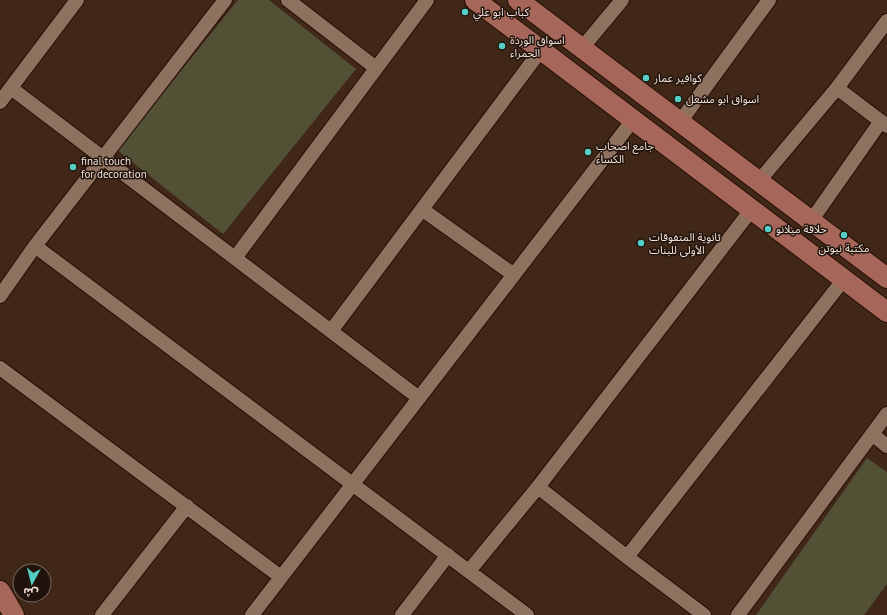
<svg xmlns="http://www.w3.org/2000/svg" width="887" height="615" font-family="'PT Sans','Noto Sans Arabic',sans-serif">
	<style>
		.green { fill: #525135 }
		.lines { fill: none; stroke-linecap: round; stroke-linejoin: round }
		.street-casing { stroke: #260f02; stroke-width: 16 }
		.secondary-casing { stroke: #260f02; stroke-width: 22 }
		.street { stroke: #8f715f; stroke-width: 14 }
		.secondary { stroke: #a6675a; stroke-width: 20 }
		.poi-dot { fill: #55cec4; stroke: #1f130c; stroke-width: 1.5 }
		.labels { text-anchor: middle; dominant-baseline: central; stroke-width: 3; stroke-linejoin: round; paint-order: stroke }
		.poi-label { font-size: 11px; fill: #f2e1d7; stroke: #1f130c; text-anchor: start }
	</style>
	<rect width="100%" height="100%" fill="#402717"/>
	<!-- green -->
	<path class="green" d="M 238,0 L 269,0 L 356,69 L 223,234 L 117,150 Z
		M 867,458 L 887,472 L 887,584 L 864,615 L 756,615 Z"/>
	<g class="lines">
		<defs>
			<path id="street" d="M 288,0 L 376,68
				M 582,48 L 622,0
				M 11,88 L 419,398
				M 837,88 L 887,126
				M 0,102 L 77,0
				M 680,122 L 769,0
				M 759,181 L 837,88 L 887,21
				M 423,210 L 514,275
				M 811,221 L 881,121
				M 35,246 L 527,615
				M 235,258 L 427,0
				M 0,296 L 35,246 L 225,0
				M 331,331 L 541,50
				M 0,368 L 281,577
				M 872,434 L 887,446
				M 538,487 L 627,557 L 704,615
				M 627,557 L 844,279
				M 469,571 L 538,487 L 752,209
				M 102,615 L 187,506
				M 252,615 L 633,120
				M 402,615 L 448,555
				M 738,615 L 887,414"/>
			<path id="secondary" d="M 475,0 L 887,312
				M 518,0 L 887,278
				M 0,591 L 14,615"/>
		</defs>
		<!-- street casing -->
		<use href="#street" class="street-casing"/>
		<!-- secondary casing -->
		<use href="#secondary" class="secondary-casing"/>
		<!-- street -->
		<use href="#street" class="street"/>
		<!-- secondary -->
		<use href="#secondary" class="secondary"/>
	</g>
	<!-- markers -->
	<g class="poi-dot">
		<circle cx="465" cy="12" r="4"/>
		<circle cx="502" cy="46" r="4"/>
		<circle cx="646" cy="78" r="4"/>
		<circle cx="678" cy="99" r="4"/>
		<circle cx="588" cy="152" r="4"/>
		<circle cx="73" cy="167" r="4"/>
		<circle cx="768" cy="229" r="4"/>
		<circle cx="844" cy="235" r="4"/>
		<circle cx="641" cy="243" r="4"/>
	</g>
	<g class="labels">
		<!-- poi labels -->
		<g class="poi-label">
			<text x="473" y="12">كباب ابو علي</text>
			<text x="510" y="40">اسواق الوردة<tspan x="510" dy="13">الحمراء</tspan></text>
			<text x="654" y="78">كوافير عمار</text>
			<text x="686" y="99">اسواق ابو مشعل</text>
			<text x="596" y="146">جامع اصحاب<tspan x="596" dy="13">الكساء</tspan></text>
			<text x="81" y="161">final touch<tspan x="81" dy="13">for decoration</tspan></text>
			<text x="776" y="229">حلاقة ميلانو</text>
			<text x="649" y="237">ثانوية المتفوقات<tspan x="649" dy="13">الأولى للبنات</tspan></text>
			<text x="844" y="248" text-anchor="middle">مكتبة نيوتن</text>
		</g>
	</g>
	<!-- north arrow -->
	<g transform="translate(32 583) rotate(187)"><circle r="19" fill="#1f130c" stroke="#73655d"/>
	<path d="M0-3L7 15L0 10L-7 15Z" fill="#55cec4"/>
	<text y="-6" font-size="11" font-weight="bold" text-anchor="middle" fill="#f2e1d7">ش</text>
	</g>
</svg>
